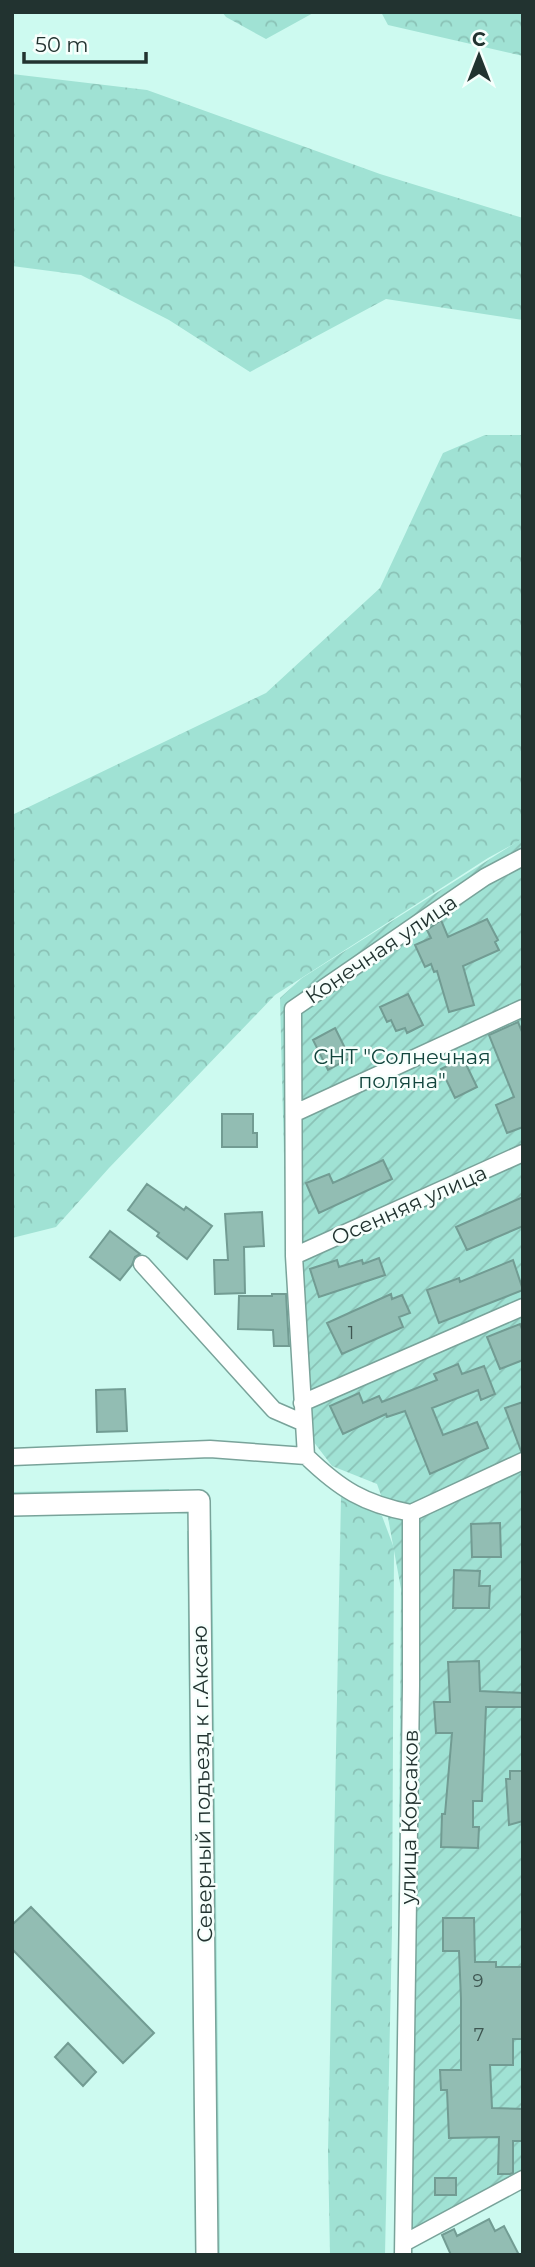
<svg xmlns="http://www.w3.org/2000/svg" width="535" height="2267" font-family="Montserrat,sans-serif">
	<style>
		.grass { fill: #a0e2d4 }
		.forest { fill: url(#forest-crowns) }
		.garden { fill: url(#garden-furrows) }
		.building { fill: #92bdb3; stroke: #729c93; stroke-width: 2 }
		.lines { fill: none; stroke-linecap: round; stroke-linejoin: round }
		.minor-casing { stroke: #79a39a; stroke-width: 19 }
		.tertiary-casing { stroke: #79a39a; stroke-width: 24 }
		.minor { stroke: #fff; stroke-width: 16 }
		.tertiary { stroke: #fff; stroke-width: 21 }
		.labels { text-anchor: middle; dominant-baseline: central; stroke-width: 5; stroke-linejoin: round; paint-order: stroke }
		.number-label { font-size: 18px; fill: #3e5651 }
		.street-label { font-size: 21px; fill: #223330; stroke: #f6fffc }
		.park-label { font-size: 21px; fill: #12453d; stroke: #f6fffc }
	</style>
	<defs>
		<pattern id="forest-crowns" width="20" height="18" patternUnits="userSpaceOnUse" patternTransform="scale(1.75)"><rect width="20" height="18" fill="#a0e2d4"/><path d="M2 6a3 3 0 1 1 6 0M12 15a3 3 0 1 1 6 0" fill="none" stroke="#8ac2b6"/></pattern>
		<pattern id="garden-furrows" width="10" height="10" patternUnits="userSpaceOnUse" patternTransform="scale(1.75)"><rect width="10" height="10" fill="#a0e2d4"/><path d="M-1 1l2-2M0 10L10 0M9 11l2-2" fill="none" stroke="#8ac2b6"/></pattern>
	</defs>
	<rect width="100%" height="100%" fill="#cdfaf0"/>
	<!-- grass -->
	<path class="grass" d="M 169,1489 L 170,1494 L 12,1497 L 12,1492 Z
		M 212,1530 L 220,2255 L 215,2255 L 207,1531 Z
		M 187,1531 L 192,1531 L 200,2255 L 195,2255 Z"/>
	<!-- forest -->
	<path class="forest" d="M 222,12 L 315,12 L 266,39 L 226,17 Z
		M 381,12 L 523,12 L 523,56 L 388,25 Z
		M 12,74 L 147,90 L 380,174 L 523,218 L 523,320 L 386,299 L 250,372 L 169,320 L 81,275 L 12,266 Z
		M 485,435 L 523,435 L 523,839 L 488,858 L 275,995 L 109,1168 L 56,1227 L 12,1238 L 12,815 L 266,693 L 380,588 L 443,453 Z
		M 341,1497 L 382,1516 L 394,1548 L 392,1931 L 385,2255 L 330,2255 L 328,2153 Z"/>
	<!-- garden -->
	<path class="garden" d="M 523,838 L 523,2188 L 396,2253 L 401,1589 L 387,1512 L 377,1484 L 332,1466 L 297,1420 L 286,1235 L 280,998 L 302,978 Z"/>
	<!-- building -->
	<path class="building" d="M 487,919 L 498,940 L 495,942 L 499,950 L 463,966 L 474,1005 L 449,1012 L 437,971 L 434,972 L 431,964 L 425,967 L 415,945 L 431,938 L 427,930 L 441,920 L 448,937 Z
		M 408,994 L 423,1025 L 407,1033 L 405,1028 L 396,1031 L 391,1020 L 387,1022 L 380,1007 Z
		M 518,1022 L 523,1034 L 523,1127 L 507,1133 L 496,1105 L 514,1097 L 489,1035 Z
		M 335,1028 L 350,1058 L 328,1070 L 313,1040 Z
		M 463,1058 L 477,1087 L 455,1098 L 441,1069 Z
		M 222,1114 L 253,1114 L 253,1133 L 257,1133 L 257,1147 L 222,1147 Z
		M 383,1160 L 392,1179 L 319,1213 L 306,1183 L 329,1174 L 333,1183 Z
		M 147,1184 L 184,1210 L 186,1207 L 212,1226 L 187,1259 L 157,1236 L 159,1233 L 128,1210 Z
		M 523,1197 L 523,1226 L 467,1250 L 456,1227 Z
		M 262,1212 L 264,1246 L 244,1247 L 245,1293 L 215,1294 L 214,1260 L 228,1260 L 225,1214 Z
		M 110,1231 L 140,1254 L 135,1257 L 132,1265 L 120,1280 L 90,1257 Z
		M 379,1258 L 385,1275 L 319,1297 L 310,1269 L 337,1260 L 339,1267 L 362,1260 L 363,1264 Z
		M 513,1260 L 523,1290 L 439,1323 L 427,1290 L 459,1278 L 460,1282 Z
		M 272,1294 L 286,1294 L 289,1346 L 274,1346 L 273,1330 L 238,1329 L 239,1296 L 272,1296 Z
		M 391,1294 L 392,1299 L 402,1295 L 410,1313 L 399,1317 L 403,1327 L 342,1354 L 327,1323 Z
		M 520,1324 L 523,1332 L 523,1360 L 500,1369 L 487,1337 Z
		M 458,1364 L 462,1374 L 484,1366 L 495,1394 L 481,1400 L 478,1390 L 432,1408 L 443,1435 L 477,1422 L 488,1448 L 430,1474 L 405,1411 L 387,1417 L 386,1414 L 343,1434 L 330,1406 L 359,1393 L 363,1403 L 379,1396 L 382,1402 L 437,1380 L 434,1374 Z
		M 125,1389 L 127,1431 L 97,1432 L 96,1390 Z
		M 523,1402 L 523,1451 L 521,1451 L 505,1408 Z
		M 500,1523 L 501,1557 L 472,1557 L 471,1524 Z
		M 454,1570 L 480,1571 L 479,1586 L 490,1586 L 489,1608 L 453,1608 Z
		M 479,1661 L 480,1691 L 523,1693 L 523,1707 L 486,1707 L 482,1801 L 473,1801 L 473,1827 L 479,1827 L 478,1848 L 441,1847 L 442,1814 L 445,1814 L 452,1733 L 436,1733 L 434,1702 L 450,1702 L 448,1662 Z
		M 510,1771 L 523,1771 L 523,1821 L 509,1825 L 506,1779 L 510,1779 Z
		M 31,1907 L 154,2033 L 123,2063 L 12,1949 L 12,1925 Z
		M 443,1918 L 474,1918 L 475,1962 L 496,1962 L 496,1967 L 523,1967 L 523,2039 L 513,2039 L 513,2065 L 490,2065 L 492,2108 L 523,2109 L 523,2141 L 513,2141 L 513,2173 L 510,2174 L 498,2174 L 499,2137 L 449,2138 L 447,2090 L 441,2090 L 440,2070 L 461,2070 L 461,1999 L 459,1951 L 443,1951 Z
		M 68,2043 L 96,2072 L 83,2086 L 55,2057 Z
		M 435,2178 L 456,2178 L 456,2195 L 435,2195 Z
		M 489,2219 L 495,2231 L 504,2226 L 519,2255 L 451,2255 L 442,2235 L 454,2229 L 457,2236 Z"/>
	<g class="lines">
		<defs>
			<path id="minor" d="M 295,1113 L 523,1008
				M 294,1256 L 523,1153
				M 142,1264 L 274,1410 L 304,1423
				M 302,1403 L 523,1307
				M 306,1456 C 340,1489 364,1504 411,1513 L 411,1686 L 403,2255
				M 306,1456 L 294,1256 L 293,1009 L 485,877 L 523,857
				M 12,1457 L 210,1449 L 306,1456
				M 411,1513 L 523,1461
				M 404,2243 L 523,2179"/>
			<path id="tertiary" d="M 12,1505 L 199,1501 L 207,2255"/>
		</defs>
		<!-- minor casing -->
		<use href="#minor" class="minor-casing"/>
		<!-- tertiary casing -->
		<use href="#tertiary" class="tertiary-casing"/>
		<!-- minor -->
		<use href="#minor" class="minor"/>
		<!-- tertiary -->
		<use href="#tertiary" class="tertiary"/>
	</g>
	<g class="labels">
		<!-- number labels -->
		<g class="number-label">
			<text x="351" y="1333">1</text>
			<text x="478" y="1981">9</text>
			<text x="479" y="2035">7</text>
		</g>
		<!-- street labels -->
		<g class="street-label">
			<text transform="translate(381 949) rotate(-34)">Конечная улица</text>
			<text transform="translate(409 1205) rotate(-24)">Осенняя улица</text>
			<text transform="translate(202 1784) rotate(-91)">Северный подъезд к г.Аксаю</text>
			<text transform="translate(409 1817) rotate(-89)">улица Корсаков</text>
		</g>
		<!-- park labels -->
		<g class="park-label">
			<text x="402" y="1056">СНТ "Солнечная<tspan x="402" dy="24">поляна"</tspan></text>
		</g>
	</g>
	<!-- border -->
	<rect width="535" height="2267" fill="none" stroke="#223330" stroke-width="28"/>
	<!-- north arrow -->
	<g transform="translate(479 56)" stroke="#f6fffc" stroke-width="5" paint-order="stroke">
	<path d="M0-5L12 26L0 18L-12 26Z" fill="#223330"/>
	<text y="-10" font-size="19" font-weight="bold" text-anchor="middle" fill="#223330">С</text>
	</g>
	<!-- scale -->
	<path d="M24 52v10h122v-10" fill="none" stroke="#223330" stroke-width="3.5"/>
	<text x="35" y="52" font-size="21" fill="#223330" stroke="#f6fffc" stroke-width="5" paint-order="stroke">50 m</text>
</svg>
